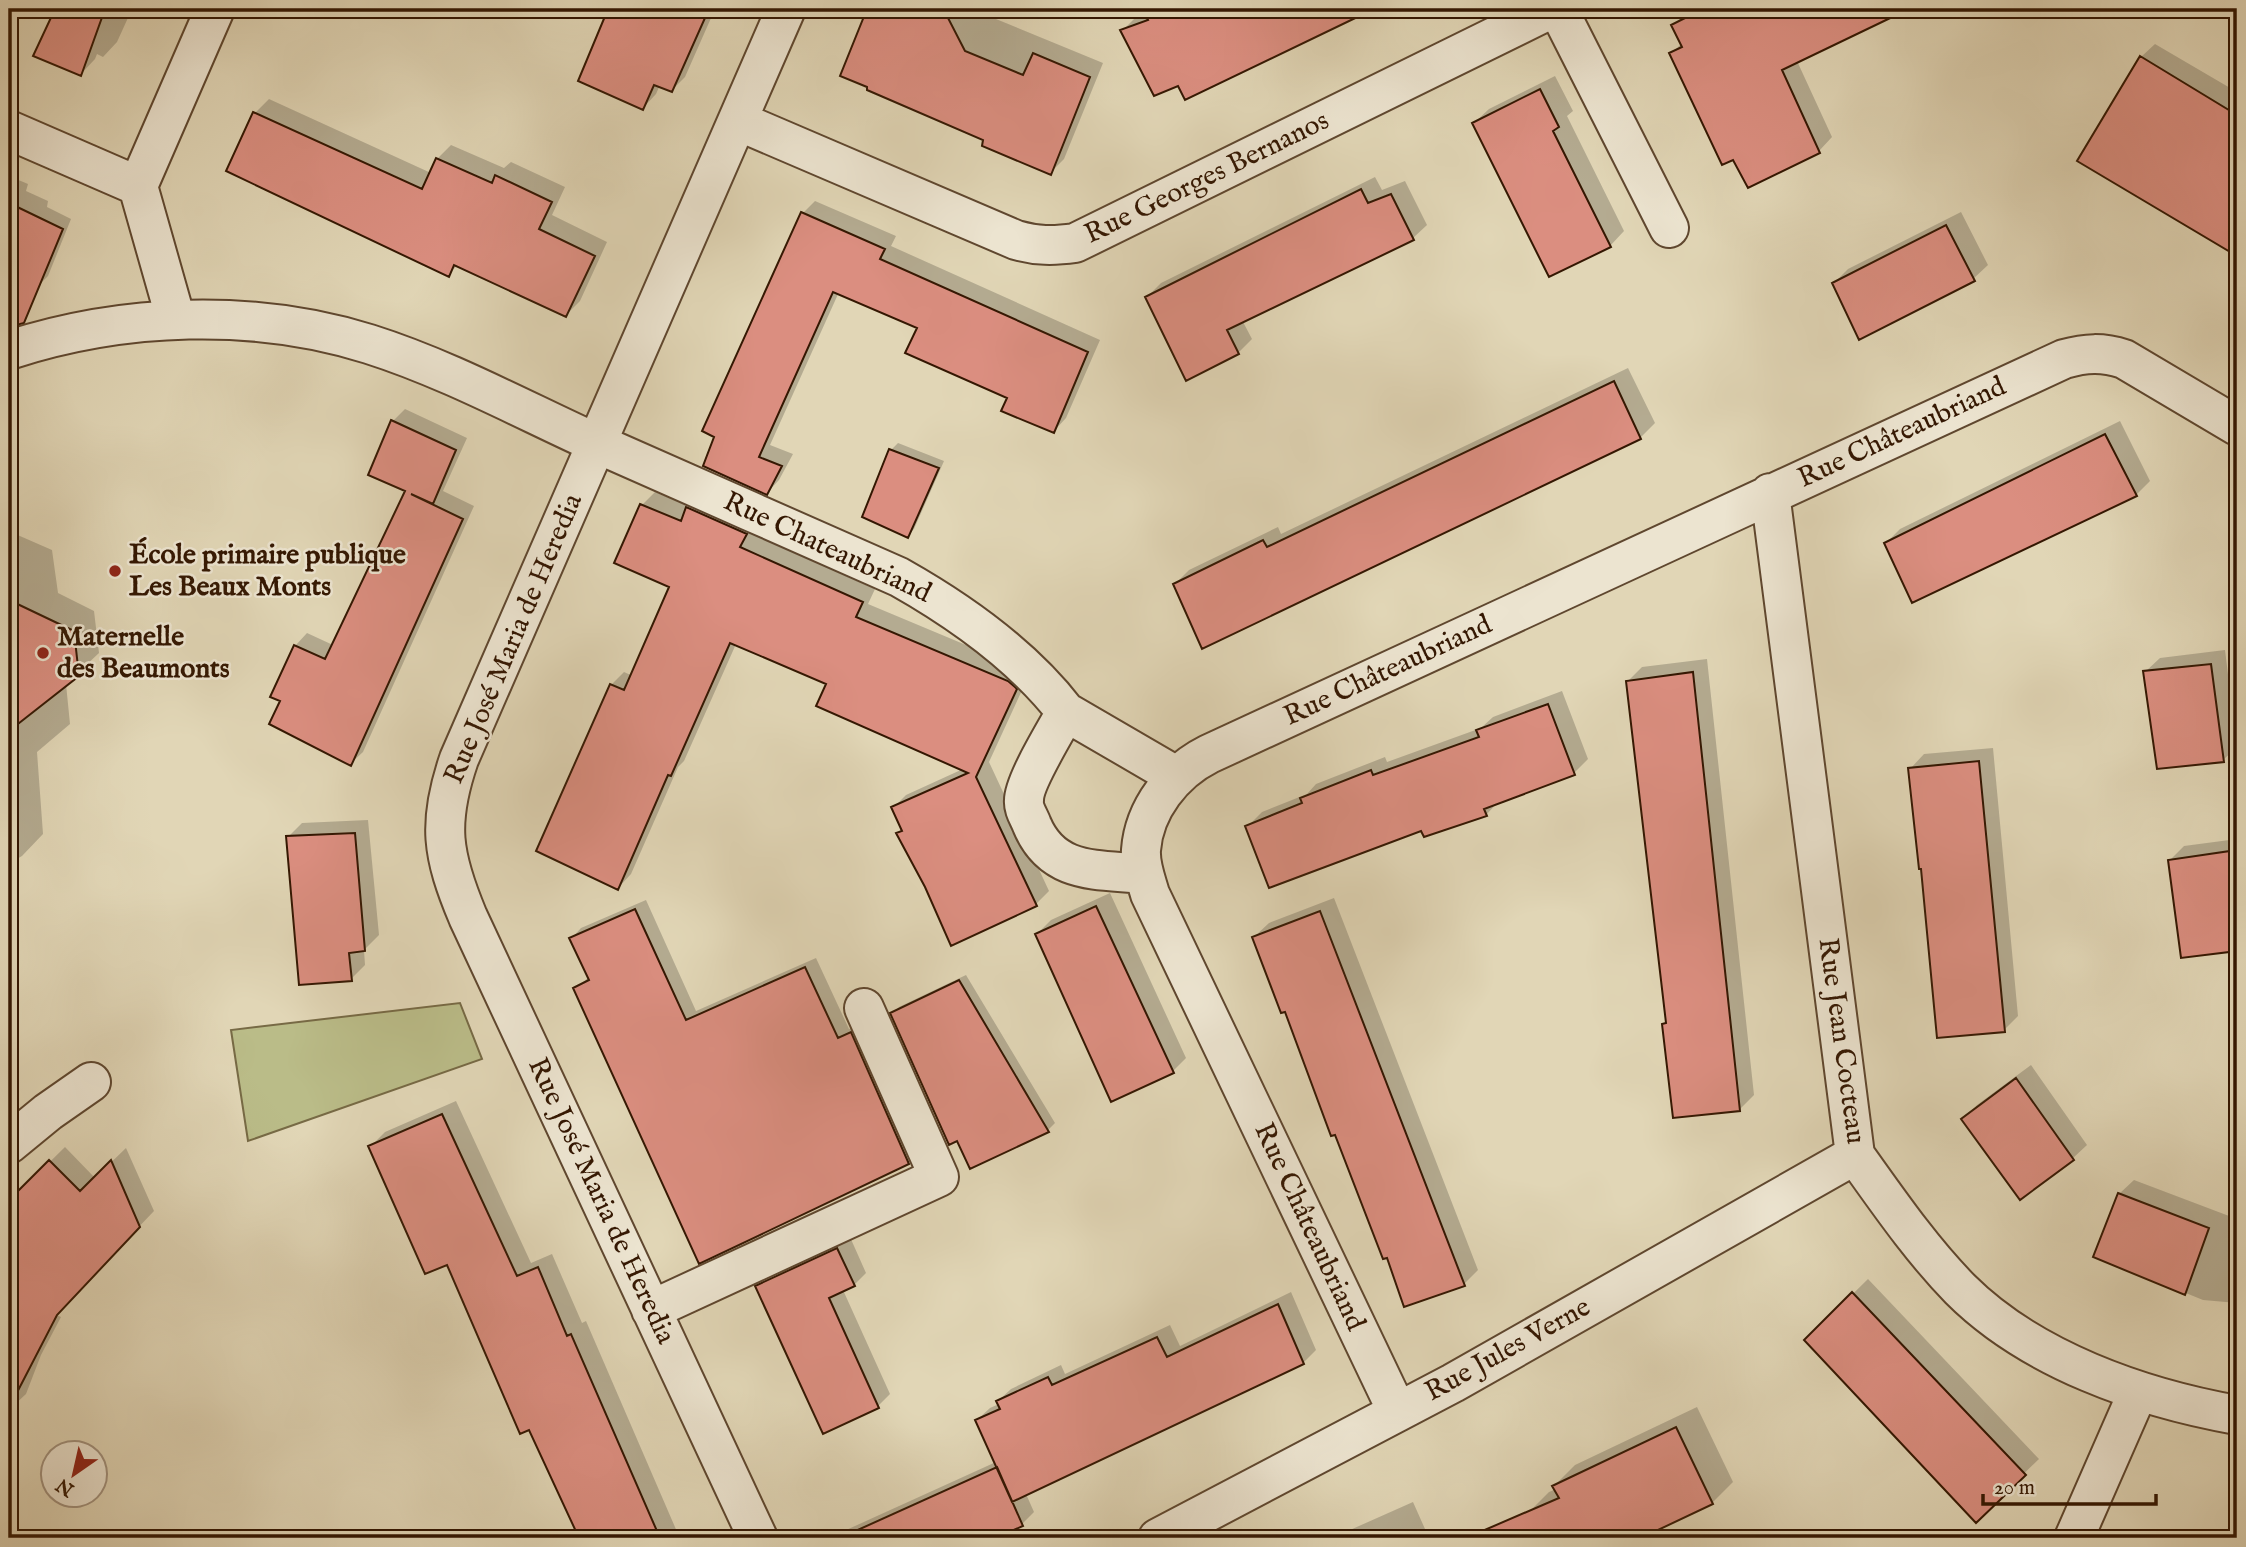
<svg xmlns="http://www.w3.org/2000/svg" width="2246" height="1547" font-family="'IM FELL English',serif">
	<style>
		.green { fill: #babc88; stroke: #776a45; stroke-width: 2 }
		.shadow { fill: #0003 }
		.building { fill: #db8e80; stroke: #341702; stroke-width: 2 }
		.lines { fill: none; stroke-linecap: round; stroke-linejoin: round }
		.minor-casing { stroke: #5f472f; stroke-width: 42 }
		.minor { stroke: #ece4d0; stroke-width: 38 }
		.poi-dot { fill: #8f2418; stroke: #ece4d0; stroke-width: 2.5 }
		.labels { text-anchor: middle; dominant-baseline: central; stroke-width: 5; stroke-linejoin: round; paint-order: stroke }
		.street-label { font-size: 28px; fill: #341702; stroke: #ece4d0 }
		.poi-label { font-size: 28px; font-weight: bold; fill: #341702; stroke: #ece4d0; text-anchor: start }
	</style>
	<rect width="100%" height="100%" fill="#e1d6b6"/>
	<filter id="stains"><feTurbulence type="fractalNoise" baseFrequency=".00286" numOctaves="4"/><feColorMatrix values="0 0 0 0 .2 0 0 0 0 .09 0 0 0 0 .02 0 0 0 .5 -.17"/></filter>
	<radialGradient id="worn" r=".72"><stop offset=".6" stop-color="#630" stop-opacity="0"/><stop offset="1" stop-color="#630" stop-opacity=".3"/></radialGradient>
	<!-- green -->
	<path class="green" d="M 460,1003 L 482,1059 L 248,1141 L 231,1030 Z"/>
	<!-- shadow -->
	<path class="shadow" d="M 57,9 L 132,9 L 117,42 L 103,57 L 97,54 L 95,59 L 81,74 L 35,55 Z
		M 609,9 L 715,9 L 685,77 L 672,90 L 660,85 L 656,94 L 643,108 L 580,80 Z
		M 869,9 L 1001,9 L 996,19 L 1103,63 L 1064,159 L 1050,173 L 985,139 L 842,75 Z
		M 1144,9 L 1371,9 L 1186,98 L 1179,83 L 1122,31 L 1135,18 L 1146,13 Z
		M 1691,9 L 1906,9 L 1797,61 L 1832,137 L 1819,151 L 1671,54 L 1682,43 L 1673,25 Z
		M 2155,44 L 2237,92 L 2237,255 L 2079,160 L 2141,57 Z
		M 1555,76 L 1573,111 L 1567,116 L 1624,231 L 1610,246 L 1474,123 L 1489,109 Z
		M 269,99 L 431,173 L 437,159 L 451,145 L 504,168 L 511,162 L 565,187 L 552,215 L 607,242 L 580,301 L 566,315 L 458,265 L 448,274 L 255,113 Z
		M 9,176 L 28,184 L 26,191 L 48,201 L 47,207 L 71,219 L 48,276 L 38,286 L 20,290 L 9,285 Z
		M 1375,177 L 1382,190 L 1405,181 L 1427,225 L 1413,238 L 1242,320 L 1252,339 L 1238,353 L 1147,297 L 1161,283 Z
		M 815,201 L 896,236 L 891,246 L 1100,340 L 1066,418 L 1054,431 L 919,327 L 839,292 L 770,445 L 793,454 L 779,480 L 767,493 L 705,466 L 803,213 Z
		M 1961,212 L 1988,265 L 1973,279 L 1834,283 L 1848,269 Z
		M 1628,368 L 1655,423 L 1640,438 L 1203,647 L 1175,584 L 1189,570 L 1278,527 L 1281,534 Z
		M 405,409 L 467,438 L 443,491 L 474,506 L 363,752 L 350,764 L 282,700 L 295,646 L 307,633 L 333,645 L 407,490 L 393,421 Z
		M 2120,421 L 2150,481 L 2136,495 L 1886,543 L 1900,529 Z
		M 898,443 L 944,461 L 914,529 L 907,536 L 891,450 Z
		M 655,492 L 689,506 L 701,495 L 759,520 L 752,534 L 875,589 L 868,604 L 1021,668 L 1029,675 L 989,762 L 1049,891 L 1036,904 L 926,886 L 898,833 L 903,829 L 893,808 L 906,795 L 963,769 L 828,684 L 736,644 L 684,761 L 678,767 L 631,874 L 618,888 L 611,685 L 624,672 L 633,676 L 671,586 L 642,505 Z
		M 13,533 L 52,550 L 58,593 L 94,611 L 99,653 L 66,684 L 70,724 L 37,752 L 43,834 L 22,856 L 10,863 L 14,903 L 9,908 L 9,536 Z
		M 2225,650 L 2237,747 L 2223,760 L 2145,672 L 2160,658 Z
		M 1707,659 L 1754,1095 L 1740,1109 L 1664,1025 L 1668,1021 L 1628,681 L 1642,667 Z
		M 1562,691 L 1588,759 L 1574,773 L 1499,801 L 1486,815 L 1422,829 L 1248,826 L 1262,812 L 1307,794 L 1316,784 L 1385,757 L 1387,762 L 1481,728 L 1493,717 Z
		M 1993,748 L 2018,1016 L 2004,1030 L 1923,867 L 1910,769 L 1924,754 Z
		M 368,820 L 379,935 L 364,950 L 365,965 L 351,979 L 288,837 L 302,823 Z
		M 2237,839 L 2237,949 L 2182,956 L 2170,860 L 2184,846 Z
		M 1110,893 L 1186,1058 L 1173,1071 L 1037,934 L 1051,920 Z
		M 1334,898 L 1478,1270 L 1464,1284 L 1388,1256 L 1254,937 L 1269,923 Z
		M 646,900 L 696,1011 L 816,958 L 849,1029 L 861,1023 L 919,1153 L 908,1163 L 575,989 L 589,977 L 571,939 L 581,928 Z
		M 966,975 L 1055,1123 L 1048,1130 L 971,1167 L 892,1014 L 899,1007 Z
		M 2031,1065 L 2087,1145 L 2072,1159 L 1963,1119 L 1977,1105 Z
		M 456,1101 L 531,1263 L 552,1254 L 582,1323 L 586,1321 L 678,1534 L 674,1538 L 581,1538 L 530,1427 L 447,1263 L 371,1146 L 385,1132 Z
		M 65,1147 L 95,1178 L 126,1148 L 154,1211 L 69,1300 L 9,1238 L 9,1202 Z
		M 2134,1180 L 2237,1219 L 2237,1303 L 2203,1300 L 2095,1256 L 2119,1194 Z
		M 850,1237 L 866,1273 L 854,1285 L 843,1290 L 890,1394 L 878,1406 L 757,1287 L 769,1274 Z
		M 1868,1279 L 2039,1459 L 1976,1520 L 1806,1340 Z
		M 1291,1292 L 1316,1350 L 1303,1363 L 1026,1494 L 1034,1512 L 1022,1524 L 991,1538 L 838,1538 L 844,1531 L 996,1462 L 977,1420 L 990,1408 L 999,1404 L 998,1401 L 1011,1389 L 1061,1365 L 1065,1374 L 1170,1325 L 1180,1346 Z
		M 9,1293 L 61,1317 L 41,1355 L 26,1394 L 11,1408 L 9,1407 Z
		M 1697,1407 L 1733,1482 L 1712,1503 L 1637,1538 L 1539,1538 L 1528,1513 L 1549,1492 L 1556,1489 L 1554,1486 L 1575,1465 Z
		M 9,1433 L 17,1434 L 9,1517 Z
		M 1413,1502 L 1429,1538 L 1332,1538 Z
		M 2237,1532 L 2237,1538 L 2221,1538 Z"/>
	<!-- building -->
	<path class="building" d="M 55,9 L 105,9 L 81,76 L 33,56 Z
		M 608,9 L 709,9 L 672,92 L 654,85 L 643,110 L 578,81 Z
		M 867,9 L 933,9 L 946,14 L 965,51 L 1023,75 L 1033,53 L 1090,77 L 1051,175 L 982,146 L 983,140 L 867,90 L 867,87 L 840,76 Z
		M 1142,9 L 1374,9 L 1185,100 L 1178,86 L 1154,96 L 1120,30 L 1148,20 Z
		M 1703,9 L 1909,9 L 1782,70 L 1820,153 L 1748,188 L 1733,160 L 1722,165 L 1669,53 L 1682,47 L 1671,25 Z
		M 2140,56 L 2237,115 L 2237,256 L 2077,161 Z
		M 1540,89 L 1559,127 L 1553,131 L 1611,247 L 1549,277 L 1472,123 Z
		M 253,112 L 422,189 L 436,158 L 492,183 L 495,175 L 552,202 L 539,229 L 595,256 L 566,317 L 454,265 L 449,277 L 226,171 Z
		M 1361,189 L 1368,203 L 1391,194 L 1414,240 L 1227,330 L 1239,354 L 1186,381 L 1145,297 Z
		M 9,203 L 63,229 L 24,323 L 9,327 Z
		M 801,212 L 885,249 L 880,259 L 1088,352 L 1054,433 L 1001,411 L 1007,398 L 905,353 L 917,328 L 833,292 L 759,457 L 782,466 L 767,495 L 703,466 L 714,437 L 702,431 Z
		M 1946,225 L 1975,281 L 1859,340 L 1832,283 Z
		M 1614,381 L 1641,439 L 1202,649 L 1173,584 L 1263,540 L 1267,547 Z
		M 391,420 L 456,450 L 433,504 L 411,494 L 463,519 L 351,766 L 269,724 L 280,701 L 270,697 L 294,645 L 325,659 L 405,491 L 368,475 Z
		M 2105,434 L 2137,496 L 1912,603 L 1884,543 Z
		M 889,449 L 939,468 L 908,538 L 862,517 Z
		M 640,504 L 681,521 L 686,507 L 747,534 L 740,547 L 863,602 L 856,617 L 1008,681 L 1015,687 L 1017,689 L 976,777 L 1037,906 L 951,946 L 925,887 L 896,833 L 902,831 L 891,807 L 968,773 L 816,706 L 826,684 L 730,643 L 671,776 L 668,775 L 618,890 L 536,851 L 610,684 L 624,690 L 669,587 L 614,563 Z
		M 9,600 L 74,631 L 79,676 L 9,731 Z
		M 2211,664 L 2224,762 L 2157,769 L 2143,671 Z
		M 1693,672 L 1740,1111 L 1673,1118 L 1662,1024 L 1666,1023 L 1626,681 Z
		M 1548,704 L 1575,775 L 1484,809 L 1487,816 L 1424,837 L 1421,831 L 1269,888 L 1245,826 L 1302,803 L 1300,798 L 1371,770 L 1373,775 L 1479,737 L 1476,730 Z
		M 1979,761 L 2005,1032 L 1937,1038 L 1921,869 L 1919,869 L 1908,768 Z
		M 355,833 L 365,951 L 349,953 L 352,981 L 299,985 L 286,836 Z
		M 2237,850 L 2237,951 L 2181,958 L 2168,860 Z
		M 1096,906 L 1174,1073 L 1111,1102 L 1035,934 Z
		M 635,909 L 686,1020 L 805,967 L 838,1038 L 851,1032 L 909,1164 L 699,1264 L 573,988 L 589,980 L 569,938 Z
		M 1320,911 L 1465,1286 L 1404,1307 L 1387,1258 L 1383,1259 L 1335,1135 L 1331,1136 L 1285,1012 L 1281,1013 L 1252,937 Z
		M 959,980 L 1049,1132 L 970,1169 L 957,1141 L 949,1145 L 890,1013 Z
		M 2016,1078 L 2074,1160 L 2020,1200 L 1961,1119 Z
		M 442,1114 L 517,1276 L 538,1267 L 567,1336 L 571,1334 L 660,1538 L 579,1538 L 529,1430 L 520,1434 L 447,1265 L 425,1274 L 368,1146 Z
		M 49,1160 L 80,1191 L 111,1160 L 140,1227 L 57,1315 L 9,1408 L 9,1200 Z
		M 2118,1193 L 2209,1228 L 2185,1295 L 2093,1257 Z
		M 837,1248 L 855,1286 L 829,1298 L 879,1408 L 823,1434 L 755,1286 Z
		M 1852,1292 L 2026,1475 L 1976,1523 L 1804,1340 Z
		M 1278,1304 L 1304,1364 L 1012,1502 L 975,1420 L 1000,1409 L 996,1401 L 1048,1377 L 1052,1385 L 1157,1337 L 1167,1357 Z
		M 1676,1427 L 1713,1504 L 1641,1538 L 1466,1538 L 1559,1498 L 1552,1486 Z
		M 997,1467 L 1023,1526 L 995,1538 L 840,1538 Z"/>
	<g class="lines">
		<defs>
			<path id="minor" d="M 1558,9 L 1669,228
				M 738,121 L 1016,240 C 1037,246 1053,246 1075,243 L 1551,9
				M 9,130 L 138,186 L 215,9
				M 138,186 L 176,320
				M 9,350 C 123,313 254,308 369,344 C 448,369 523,410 598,444 C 698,489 799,532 899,577 C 961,612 1022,655 1066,712
				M 1770,493 L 1855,1155 C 1888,1201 1920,1248 1960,1289 C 2031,1360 2141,1398 2237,1415
				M 1144,874 C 1097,869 1053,875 1032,825 C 1029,817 1023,809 1024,800 C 1024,782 1056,730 1066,712 L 1176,776
				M 9,1144 L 48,1112 L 91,1082
				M 651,1310 L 939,1177 L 864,1008
				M 1397,1411 L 1150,894 C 1146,880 1140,865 1141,850 C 1144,809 1173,772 1209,754 L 2064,359 C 2086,353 2102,352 2124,359 L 2237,426
				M 758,1538 L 468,917 C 442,855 437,823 459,759 L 786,9
				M 1158,1538 L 1453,1383 L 1855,1155
				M 2074,1538 L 2138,1392"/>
		</defs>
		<!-- minor casing -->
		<use href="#minor" class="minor-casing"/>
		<!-- minor -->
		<use href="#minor" class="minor"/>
	</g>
	<!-- markers -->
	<g class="poi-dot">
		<circle cx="115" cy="571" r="7"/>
		<circle cx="43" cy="653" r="7"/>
	</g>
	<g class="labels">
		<!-- street labels -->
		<g class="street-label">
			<text transform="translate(1207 178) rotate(-26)">Rue Georges Bernanos</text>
			<text transform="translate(1902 433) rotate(-25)">Rue Châteaubriand</text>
			<text transform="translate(827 548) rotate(25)">Rue Chateaubriand</text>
			<text transform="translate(514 639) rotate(-67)">Rue José Maria de Heredia</text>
			<text transform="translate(1388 671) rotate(-25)">Rue Châteaubriand</text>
			<text transform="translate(1841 1041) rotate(82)">Rue Jean Cocteau</text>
			<text transform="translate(601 1201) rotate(65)">Rue José Maria de Heredia</text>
			<text transform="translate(1309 1227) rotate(65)">Rue Châteaubriand</text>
			<text transform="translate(1508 1350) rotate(-29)">Rue Jules Verne</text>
		</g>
		<!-- poi labels -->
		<g class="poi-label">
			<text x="129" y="555">École primaire publique<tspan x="129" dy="32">Les Beaux Monts</tspan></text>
			<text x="57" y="637">Maternelle<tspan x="57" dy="32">des Beaumonts</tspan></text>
		</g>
	</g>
	<!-- margin -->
	<rect width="2246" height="1547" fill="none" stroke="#e1d6b6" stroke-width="35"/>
	<rect x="10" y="10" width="2225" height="1526" fill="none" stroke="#341702" stroke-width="3.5"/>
	<rect x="18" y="18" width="2211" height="1512" fill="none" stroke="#341702" stroke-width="2"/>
	<!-- north arrow -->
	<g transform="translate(74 1474) rotate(214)"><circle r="33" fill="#ece4d0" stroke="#a2927e" stroke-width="2"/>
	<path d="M0-5L12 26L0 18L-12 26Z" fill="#8f2418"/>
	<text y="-10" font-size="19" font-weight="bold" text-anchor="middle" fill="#341702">N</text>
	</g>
	<!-- scale -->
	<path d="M1983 1494v10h173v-10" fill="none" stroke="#341702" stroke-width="3.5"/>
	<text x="1994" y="1494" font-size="21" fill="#341702" stroke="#ece4d0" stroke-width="5" paint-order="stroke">20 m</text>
	<rect width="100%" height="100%" filter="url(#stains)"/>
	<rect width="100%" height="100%" fill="url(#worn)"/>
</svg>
